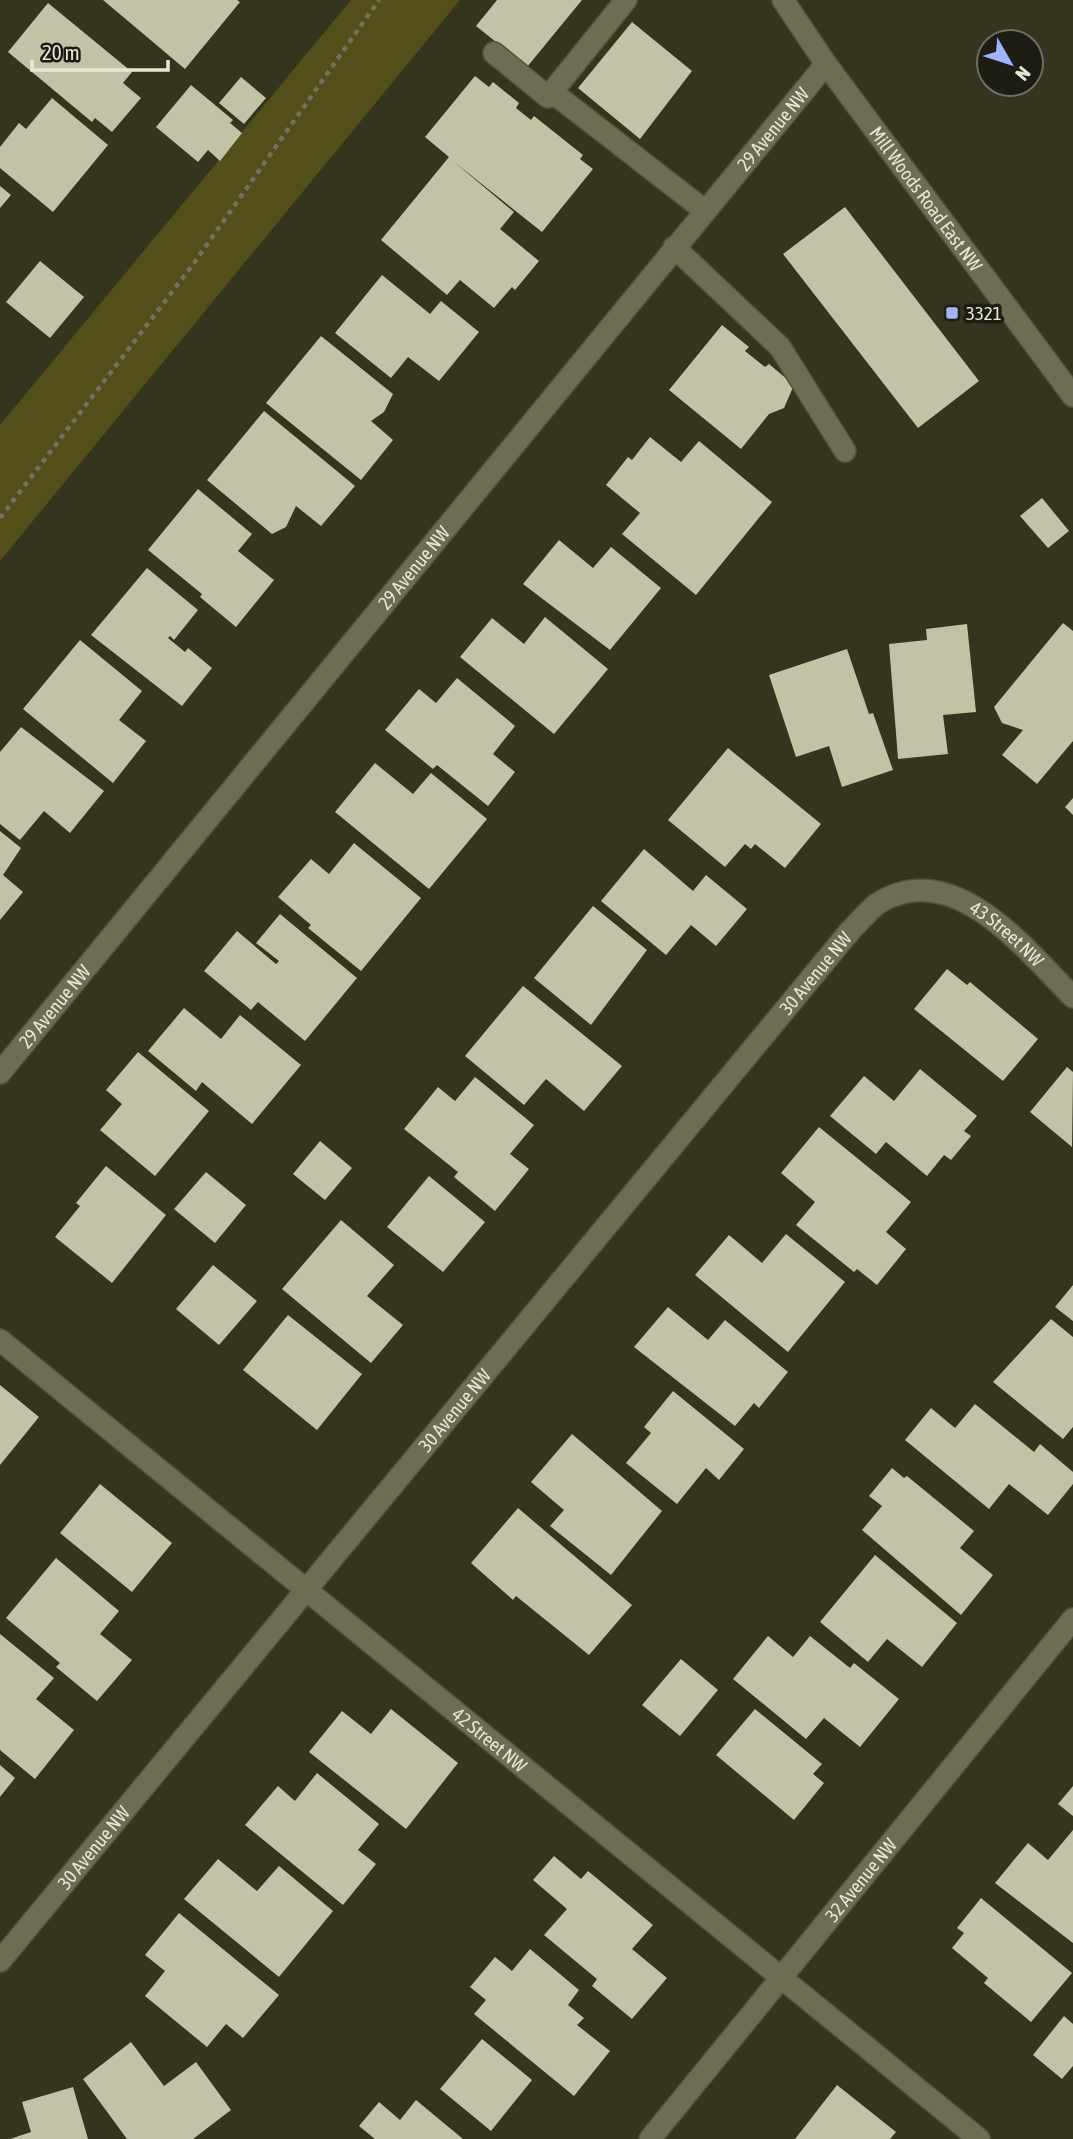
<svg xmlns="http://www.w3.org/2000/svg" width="1073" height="2139" font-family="'Asap Condensed',sans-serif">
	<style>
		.green { fill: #524f18 }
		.building { fill: #c2c2a7 }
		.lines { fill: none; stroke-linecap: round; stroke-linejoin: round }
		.minor-casing { stroke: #52513d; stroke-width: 24 }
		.path { stroke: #73725f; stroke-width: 4.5; stroke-dasharray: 5 5; stroke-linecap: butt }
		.minor { stroke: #6e6d54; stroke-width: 21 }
		.poi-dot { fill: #a1b3fd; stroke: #1c1c12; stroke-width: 2.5 }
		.labels { text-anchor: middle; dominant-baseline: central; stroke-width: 7; stroke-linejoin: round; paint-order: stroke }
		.street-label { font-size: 19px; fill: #e7e7d9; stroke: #1c1c12 }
		.poi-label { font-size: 19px; fill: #e7e7d9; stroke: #1c1c12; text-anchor: start }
	</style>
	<rect width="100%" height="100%" fill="#35341e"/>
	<!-- green -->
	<path class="green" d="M 351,0 L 460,0 L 0,561 L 0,425 Z"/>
	<!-- building -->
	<path class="building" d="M 103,0 L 237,0 L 240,2 L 185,69 Z
		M 497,0 L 582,0 L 527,67 L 476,26 Z
		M 48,3 L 132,72 L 123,83 L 141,98 L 112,132 L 95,118 L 92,122 L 8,52 Z
		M 632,22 L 692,71 L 640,139 L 578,88 Z
		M 475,76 L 489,87 L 493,82 L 519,103 L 516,108 L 531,120 L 534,116 L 583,155 L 580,159 L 593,169 L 542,232 L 453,161 L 514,212 L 500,229 L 539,261 L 515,290 L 512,287 L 494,308 L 460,280 L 447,295 L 381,240 L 449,157 L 425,137 Z
		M 241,77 L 266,98 L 244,124 L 219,103 Z
		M 191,85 L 233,120 L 230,123 L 242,133 L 220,161 L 208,150 L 198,162 L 156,127 Z
		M 52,98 L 108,145 L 53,212 L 0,168 L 0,147 L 19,123 L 26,129 Z
		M 0,186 L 11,195 L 0,208 Z
		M 845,207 L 979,381 L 918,428 L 783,254 Z
		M 40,261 L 84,297 L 50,338 L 6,302 Z
		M 382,275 L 430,314 L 441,301 L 479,332 L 439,381 L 408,357 L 391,378 L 335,333 Z
		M 722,325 L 749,347 L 745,351 L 765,367 L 769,364 L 794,385 L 784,408 L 769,414 L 741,449 L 669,390 Z
		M 321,336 L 393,394 L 384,412 L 371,421 L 393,440 L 361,480 L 266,403 Z
		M 264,411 L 355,486 L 321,526 L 296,506 L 286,527 L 272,534 L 207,480 Z
		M 650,437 L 681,462 L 699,441 L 772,502 L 696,595 L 622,534 L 640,513 L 606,485 L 628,457 L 632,460 Z
		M 198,489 L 252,534 L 238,551 L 274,580 L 236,627 L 200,597 L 202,594 L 148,550 Z
		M 1042,498 L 1069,531 L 1048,548 L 1020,516 Z
		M 559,540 L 593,568 L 611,547 L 661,588 L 610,650 L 523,584 Z
		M 147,568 L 198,610 L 174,640 L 170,636 L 168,638 L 185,652 L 188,648 L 212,668 L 182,706 L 91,635 Z
		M 545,617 L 608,669 L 554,734 L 460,657 L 492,618 L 524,644 Z
		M 1063,623 L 1073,631 L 1073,741 L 1037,784 L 1002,755 L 1023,730 L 1002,723 L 994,707 Z
		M 967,624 L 976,712 L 943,715 L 948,754 L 898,759 L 889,644 L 927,640 L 926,629 Z
		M 80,640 L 142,691 L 119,720 L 146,741 L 113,783 L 23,709 Z
		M 847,649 L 869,714 L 873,713 L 893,770 L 842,787 L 829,746 L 796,757 L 769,675 Z
		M 457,678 L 515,726 L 493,754 L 515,772 L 488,806 L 437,765 L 433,769 L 385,730 L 419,689 L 436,703 Z
		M 21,727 L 104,791 L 70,833 L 44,811 L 20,840 L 0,824 L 0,752 Z
		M 728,748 L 821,824 L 785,868 L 755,844 L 751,849 L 745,844 L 725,867 L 668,820 Z
		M 375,763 L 413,794 L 431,773 L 487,819 L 429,889 L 335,812 Z
		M 1073,798 L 1073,815 L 1065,807 Z
		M 0,831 L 21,848 L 3,875 L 23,892 L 0,920 Z
		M 354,843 L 421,898 L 361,971 L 308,928 L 311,925 L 278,897 L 311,859 L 329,874 Z
		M 644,849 L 693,891 L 706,875 L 747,909 L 716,946 L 691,925 L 666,955 L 601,901 Z
		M 593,906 L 647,950 L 591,1025 L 534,978 Z
		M 280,914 L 357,978 L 305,1041 L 258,1002 L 251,1010 L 204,971 L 237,931 L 276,964 L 279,961 L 256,943 Z
		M 947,969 L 967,985 L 970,982 L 1038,1039 L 1003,1081 L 914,1009 Z
		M 523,986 L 622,1066 L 584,1111 L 546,1079 L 524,1105 L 465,1056 Z
		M 184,1008 L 221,1039 L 240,1015 L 301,1065 L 252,1124 L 202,1082 L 196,1091 L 148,1051 Z
		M 138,1052 L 209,1111 L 155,1176 L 100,1130 L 122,1104 L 106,1090 Z
		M 1067,1067 L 1073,1072 L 1072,1147 L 1030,1112 Z
		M 920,1069 L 977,1116 L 964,1131 L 971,1136 L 951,1160 L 944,1155 L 927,1176 L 886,1142 L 876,1154 L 830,1116 L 864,1076 L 894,1101 Z
		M 475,1077 L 534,1125 L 510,1154 L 529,1169 L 495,1211 L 454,1177 L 458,1172 L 404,1129 L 438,1087 L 455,1101 Z
		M 819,1127 L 911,1202 L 886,1232 L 906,1249 L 877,1285 L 857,1269 L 854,1272 L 796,1225 L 815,1202 L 781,1173 Z
		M 320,1141 L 352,1168 L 325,1200 L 293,1174 Z
		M 106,1166 L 166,1215 L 112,1283 L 55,1237 L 80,1206 L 76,1203 Z
		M 206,1172 L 246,1205 L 215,1243 L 174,1209 Z
		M 429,1176 L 485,1222 L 443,1272 L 387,1227 Z
		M 341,1220 L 394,1265 L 367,1296 L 403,1325 L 371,1363 L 282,1289 Z
		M 786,1234 L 845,1282 L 788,1352 L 695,1275 L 729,1235 L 762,1263 Z
		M 213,1265 L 257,1301 L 219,1345 L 176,1309 Z
		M 1073,1285 L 1073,1321 L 1055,1307 Z
		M 668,1307 L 708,1340 L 725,1320 L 788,1372 L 759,1408 L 754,1403 L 735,1426 L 634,1347 Z
		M 288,1315 L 362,1374 L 317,1430 L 243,1370 Z
		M 1051,1319 L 1073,1337 L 1073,1427 L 1063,1439 L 993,1382 Z
		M 0,1385 L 39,1417 L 0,1465 Z
		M 673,1391 L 744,1449 L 719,1480 L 706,1468 L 677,1504 L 626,1463 L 651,1433 L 644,1427 Z
		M 975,1404 L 1034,1452 L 1040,1444 L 1073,1472 L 1073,1484 L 1048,1515 L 1009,1484 L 989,1509 L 905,1440 L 931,1408 L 955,1428 Z
		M 572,1434 L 662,1511 L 611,1575 L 550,1526 L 564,1510 L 531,1482 Z
		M 892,1468 L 904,1478 L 907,1476 L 974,1531 L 960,1548 L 993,1575 L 961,1615 L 862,1530 L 882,1506 L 869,1496 Z
		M 100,1484 L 172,1543 L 132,1592 L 60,1533 Z
		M 518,1508 L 632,1605 L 589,1655 L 516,1596 L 513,1600 L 471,1563 Z
		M 875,1555 L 957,1623 L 922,1667 L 887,1639 L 868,1662 L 820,1622 Z
		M 56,1558 L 119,1611 L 100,1634 L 132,1660 L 97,1701 L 56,1667 L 60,1663 L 6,1618 Z
		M 0,1634 L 54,1678 L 36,1699 L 74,1730 L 35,1779 L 0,1750 Z
		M 768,1636 L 793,1657 L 810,1636 L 850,1668 L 854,1663 L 899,1699 L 860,1747 L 824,1718 L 806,1739 L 733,1679 Z
		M 681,1659 L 718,1690 L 680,1736 L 642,1705 Z
		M 391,1709 L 458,1763 L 406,1829 L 309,1752 L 342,1711 L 371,1734 Z
		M 755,1709 L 822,1764 L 813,1774 L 824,1783 L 794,1820 L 716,1755 Z
		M 0,1765 L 15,1778 L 0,1797 Z
		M 317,1773 L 379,1824 L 358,1850 L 376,1864 L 343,1905 L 245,1825 L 278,1786 L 295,1801 Z
		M 1073,1786 L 1073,1816 L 1058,1804 Z
		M 1073,1830 L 1073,1943 L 995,1883 L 1028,1843 L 1048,1860 Z
		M 554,1856 L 581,1879 L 588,1871 L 653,1925 L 632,1949 L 667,1978 L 632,2019 L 592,1986 L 597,1979 L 544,1935 L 567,1909 L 533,1880 Z
		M 218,1859 L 257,1891 L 279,1866 L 333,1911 L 279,1977 L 184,1899 Z
		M 981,1898 L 1072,1973 L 1031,2022 L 984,1983 L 988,1978 L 952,1948 L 964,1933 L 957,1928 Z
		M 179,1913 L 279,1995 L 243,2038 L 226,2024 L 207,2047 L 145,1996 L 165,1971 L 145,1955 Z
		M 530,1949 L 579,1990 L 568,2005 L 584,2018 L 577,2025 L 610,2051 L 574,2096 L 474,2014 L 486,2000 L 470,1987 L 495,1957 L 512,1971 Z
		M 1064,2016 L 1073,2024 L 1073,2066 L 1062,2079 L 1033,2055 Z
		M 482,2039 L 532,2080 L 491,2131 L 440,2089 Z
		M 131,2042 L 164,2086 L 196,2062 L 231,2110 L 193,2139 L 127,2139 L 83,2079 Z
		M 837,2085 L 896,2132 L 890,2139 L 795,2139 Z
		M 73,2087 L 88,2139 L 10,2139 L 31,2132 L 22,2102 Z
		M 416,2100 L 463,2139 L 375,2139 L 359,2126 L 379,2102 L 400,2120 Z"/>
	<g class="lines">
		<defs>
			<g id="minor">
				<path id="s1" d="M 783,0 L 826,64 L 1073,396"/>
				<path d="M 494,53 L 548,97 L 552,92 L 704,210"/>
				<path d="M 552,92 L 626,0"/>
				<path d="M 674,247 L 780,347 L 845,451"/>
				<path id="s2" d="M 0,1073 L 826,64"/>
				<path id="s3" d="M 0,1340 L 979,2139"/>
				<path id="s4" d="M 0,1961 L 850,931 C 859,922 868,911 877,904 C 953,855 1026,950 1073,997"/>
				<path id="s5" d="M 650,2139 L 1073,1619"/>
			</g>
		</defs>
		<!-- minor casing -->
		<use href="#minor" class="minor-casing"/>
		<!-- path -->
		<path class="path" d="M 0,518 L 194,263 L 379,0"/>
		<!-- minor -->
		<use href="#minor" class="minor"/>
	</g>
	<!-- markers -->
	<rect class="poi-dot" x="945" y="306" width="14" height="14" rx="3.5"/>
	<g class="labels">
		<!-- street labels -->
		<g class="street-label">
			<text stroke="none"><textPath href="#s2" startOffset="1220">29 Avenue NW</textPath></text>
			<text stroke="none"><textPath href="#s1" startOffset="245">Mill Woods Road East NW</textPath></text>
			<text stroke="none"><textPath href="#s2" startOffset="653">29 Avenue NW</textPath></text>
			<text stroke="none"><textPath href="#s4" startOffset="1519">43 Street NW</textPath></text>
			<text stroke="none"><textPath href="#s4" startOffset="1281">30 Avenue NW</textPath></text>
			<text stroke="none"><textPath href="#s2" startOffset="86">29 Avenue NW</textPath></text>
			<text stroke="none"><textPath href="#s4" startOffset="714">30 Avenue NW</textPath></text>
			<text stroke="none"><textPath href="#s3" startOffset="632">42 Street NW</textPath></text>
			<text stroke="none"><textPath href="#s4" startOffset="147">30 Avenue NW</textPath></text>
			<text stroke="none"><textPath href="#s5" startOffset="334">32 Avenue NW</textPath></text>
		</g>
		<!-- poi labels -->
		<g class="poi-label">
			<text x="966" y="313">3321</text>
		</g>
	</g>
	<!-- north arrow -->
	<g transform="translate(1010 63) rotate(129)"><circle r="33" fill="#1c1c12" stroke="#6d6d62" stroke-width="2"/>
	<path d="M0-5L12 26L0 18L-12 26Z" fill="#a1b3fd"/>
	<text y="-10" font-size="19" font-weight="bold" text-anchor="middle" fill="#e7e7d9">N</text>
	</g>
	<!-- scale -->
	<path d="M32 60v10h136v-10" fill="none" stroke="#e7e7d9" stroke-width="3.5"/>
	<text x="42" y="60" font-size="21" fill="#e7e7d9" stroke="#1c1c12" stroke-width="5" paint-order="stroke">20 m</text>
</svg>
